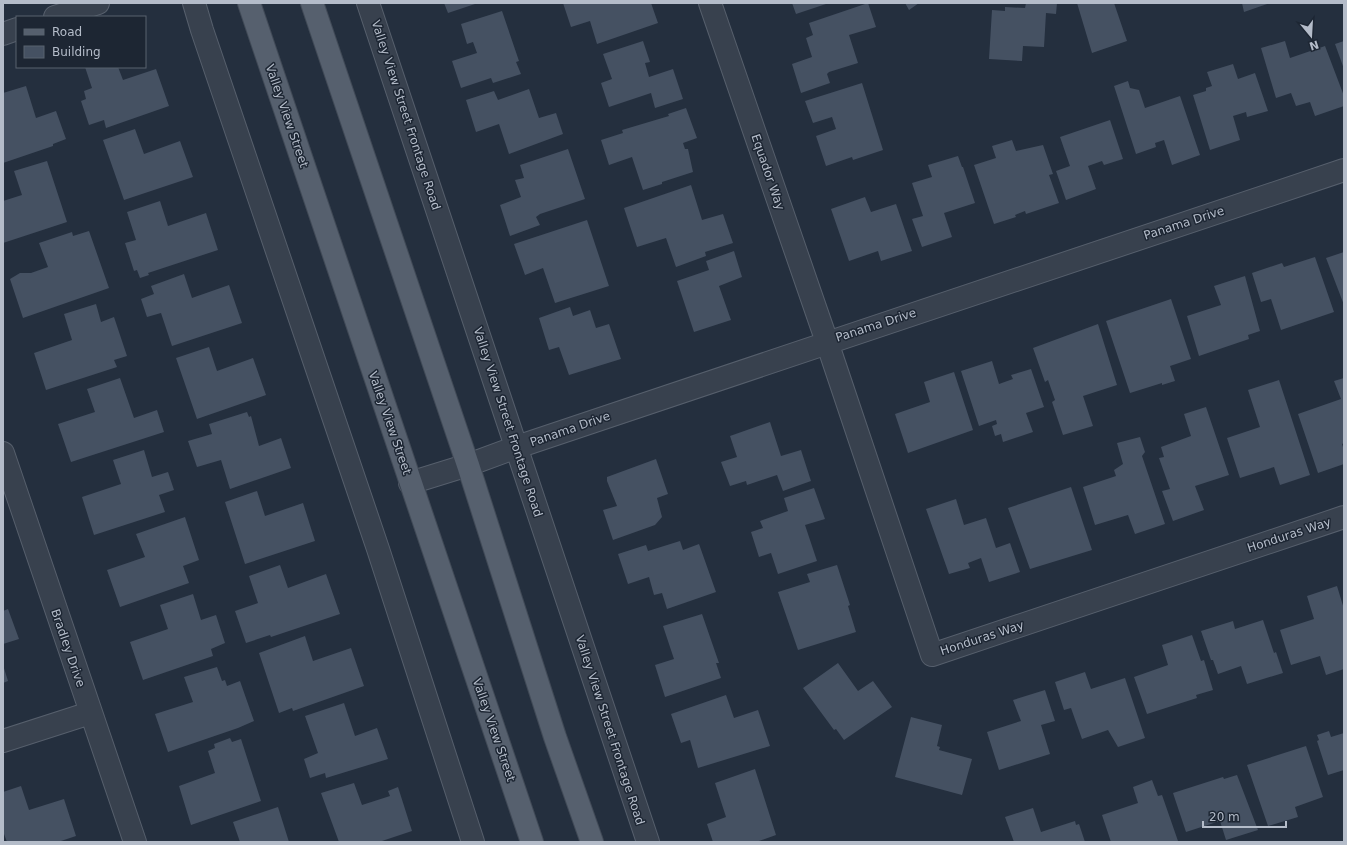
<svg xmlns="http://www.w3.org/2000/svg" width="1347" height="845" font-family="'DejaVu Sans',sans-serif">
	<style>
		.building { fill: #455162 }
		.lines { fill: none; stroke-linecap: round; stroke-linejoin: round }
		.minor-casing { stroke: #565f6c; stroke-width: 24 }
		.primary-casing { stroke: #414a57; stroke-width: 24 }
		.minor { stroke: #38414e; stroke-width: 22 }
		.primary { stroke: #56606e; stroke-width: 22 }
		.labels { text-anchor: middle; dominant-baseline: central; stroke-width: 3; stroke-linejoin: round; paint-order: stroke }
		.street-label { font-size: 12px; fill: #b4bcc9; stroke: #1d2633 }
	</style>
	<rect width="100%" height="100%" fill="#242f3e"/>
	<!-- building -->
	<path class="building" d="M 444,3 L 478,3 L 448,13 Z
		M 563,3 L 651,3 L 658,23 L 597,44 L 590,21 L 571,27 Z
		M 792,3 L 829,3 L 796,14 Z
		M 868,3 L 876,27 L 849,35 L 858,63 L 829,72 L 827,74 L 830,83 L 801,93 L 792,64 L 812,57 L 806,38 L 813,35 L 809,23 Z
		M 905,3 L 919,3 L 909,10 Z
		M 1026,3 L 1057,3 L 1056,14 L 1046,13 L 1044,47 L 1023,46 L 1022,61 L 989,59 L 992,10 L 1005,11 L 1005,7 L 1025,8 Z
		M 1077,3 L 1114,3 L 1127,41 L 1092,53 Z
		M 1242,3 L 1270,3 L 1244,12 Z
		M 502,11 L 519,61 L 516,62 L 521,74 L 493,83 L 491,78 L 461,88 L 452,61 L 477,53 L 473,42 L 467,44 L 461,24 Z
		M 643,41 L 650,62 L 645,63 L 649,77 L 673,69 L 683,99 L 655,108 L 651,93 L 609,107 L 601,83 L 612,79 L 603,54 Z
		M 1285,41 L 1290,58 L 1325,46 L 1344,96 L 1344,106 L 1315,116 L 1310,102 L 1296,106 L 1291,93 L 1276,98 L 1261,48 Z
		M 1344,41 L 1344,69 L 1335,44 Z
		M 1233,64 L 1238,79 L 1255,73 L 1268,111 L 1247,117 L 1246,112 L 1233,116 L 1240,140 L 1210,150 L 1193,95 L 1206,91 L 1206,88 L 1212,86 L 1207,72 Z
		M 85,67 L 118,67 L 123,80 L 156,69 L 169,106 L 106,128 L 104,120 L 89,125 L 81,101 L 86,99 L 84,91 L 92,88 Z
		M 1128,81 L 1130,88 L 1139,90 L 1145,108 L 1180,96 L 1200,155 L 1172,165 L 1164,140 L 1155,143 L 1156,147 L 1136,154 L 1114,86 Z
		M 862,83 L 883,150 L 853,160 L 852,157 L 826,166 L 816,136 L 836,129 L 832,117 L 813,123 L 805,101 Z
		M 26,86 L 36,118 L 56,111 L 66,139 L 53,144 L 53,146 L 3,163 L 3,93 Z
		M 529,89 L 539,118 L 556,113 L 563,134 L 509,154 L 499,124 L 476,132 L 466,100 L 494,91 L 498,100 Z
		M 686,108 L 697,138 L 683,143 L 685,149 L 688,149 L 693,172 L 662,182 L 662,184 L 643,190 L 632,157 L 609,165 L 601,140 L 623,133 L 622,130 L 669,116 L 668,114 Z
		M 1110,120 L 1123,159 L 1104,165 L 1102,161 L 1088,166 L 1096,189 L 1066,200 L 1056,171 L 1070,166 L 1060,137 Z
		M 135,129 L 144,154 L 180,141 L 193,177 L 124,200 L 103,140 Z
		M 1012,140 L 1016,151 L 1043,145 L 1053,174 L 1049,175 L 1059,203 L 1026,214 L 1025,211 L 1015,215 L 1016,217 L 994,224 L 974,165 L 996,158 L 992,146 Z
		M 568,149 L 585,199 L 540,214 L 536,217 L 540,225 L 510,236 L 500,205 L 521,197 L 515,180 L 524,178 L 520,165 Z
		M 958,156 L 962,167 L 963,167 L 975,203 L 944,213 L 952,237 L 922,247 L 912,219 L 923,216 L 912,183 L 932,177 L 928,165 Z
		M 47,161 L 67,222 L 3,243 L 3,201 L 22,195 L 14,171 Z
		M 691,185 L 702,220 L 723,214 L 733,243 L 705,252 L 706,256 L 676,267 L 666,238 L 637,247 L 624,208 Z
		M 865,197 L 871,212 L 896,204 L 912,251 L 881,261 L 878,251 L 849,261 L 831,209 Z
		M 160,201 L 168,226 L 206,213 L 218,250 L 148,273 L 149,275 L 140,278 L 137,270 L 134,271 L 125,243 L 136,240 L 127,212 Z
		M 587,220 L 609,286 L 555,303 L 543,268 L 525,275 L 514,244 Z
		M 89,231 L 109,288 L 23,318 L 10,279 L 20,273 L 31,273 L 48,267 L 39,243 L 72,232 L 73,236 Z
		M 734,251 L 742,277 L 719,286 L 731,320 L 694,332 L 677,281 L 709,270 L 706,261 Z
		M 1344,252 L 1344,305 L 1326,258 Z
		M 1315,257 L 1334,312 L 1281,330 L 1271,299 L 1261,302 L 1252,273 L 1282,263 L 1284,267 Z
		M 184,274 L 192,298 L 229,285 L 242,323 L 172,346 L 161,313 L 147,317 L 141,299 L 154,294 L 151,286 Z
		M 1245,276 L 1260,331 L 1248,335 L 1249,339 L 1199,356 L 1187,316 L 1221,305 L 1214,286 Z
		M 1171,299 L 1191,359 L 1170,366 L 1175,381 L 1162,385 L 1162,383 L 1130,393 L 1106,321 Z
		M 96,304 L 101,322 L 114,317 L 127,356 L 114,360 L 117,367 L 46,390 L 34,353 L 72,340 L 64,314 Z
		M 570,307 L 573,316 L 590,310 L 596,328 L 609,324 L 621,359 L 569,375 L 559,347 L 549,350 L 539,318 Z
		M 1098,324 L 1117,385 L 1083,396 L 1093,426 L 1063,435 L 1052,402 L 1055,400 L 1048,380 L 1045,382 L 1033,348 Z
		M 209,347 L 217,371 L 253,358 L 266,395 L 197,419 L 176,358 Z
		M 992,361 L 999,384 L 1013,379 L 1011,375 L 1031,369 L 1044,407 L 1026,413 L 1033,432 L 1003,442 L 1001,434 L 995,436 L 992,426 L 997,424 L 996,420 L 979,426 L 961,371 Z
		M 954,372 L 973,430 L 908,453 L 895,414 L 930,402 L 924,382 Z
		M 120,378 L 134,418 L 157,410 L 164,432 L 71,462 L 58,424 L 95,412 L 87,389 Z
		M 1344,378 L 1344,438 L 1343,439 L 1344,443 L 1342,444 L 1344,450 L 1344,464 L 1318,473 L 1298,414 L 1341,399 L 1334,381 Z
		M 1279,380 L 1310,475 L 1280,485 L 1274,467 L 1240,478 L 1227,438 L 1260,427 L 1248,390 Z
		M 1206,407 L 1229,475 L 1195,486 L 1204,510 L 1173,521 L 1162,491 L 1170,489 L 1159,458 L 1164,457 L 1161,447 L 1191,436 L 1184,414 Z
		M 247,412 L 249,417 L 251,416 L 259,446 L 281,438 L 291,468 L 230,489 L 221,460 L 197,467 L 188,441 L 212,434 L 209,424 Z
		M 770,422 L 781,456 L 801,450 L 811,481 L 783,491 L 777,475 L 747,485 L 746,481 L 730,486 L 721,462 L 737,457 L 730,436 Z
		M 1140,437 L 1145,452 L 1142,456 L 1165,524 L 1135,534 L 1128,515 L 1095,525 L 1083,487 L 1116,476 L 1114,470 L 1123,464 L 1117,443 Z
		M 144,450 L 152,477 L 168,472 L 174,490 L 159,495 L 165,512 L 94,535 L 82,497 L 121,484 L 113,460 Z
		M 656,459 L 668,494 L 657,498 L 662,517 L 655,525 L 613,540 L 603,510 L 617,506 L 607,481 L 607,477 Z
		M 1071,487 L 1092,550 L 1030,569 L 1008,508 Z
		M 814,488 L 825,519 L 805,525 L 817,561 L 778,574 L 771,553 L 759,557 L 751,532 L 763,528 L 760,521 L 788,511 L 784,498 Z
		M 257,491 L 265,516 L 303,503 L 315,541 L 245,564 L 225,502 Z
		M 956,499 L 964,525 L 986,518 L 996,548 L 1010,543 L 1020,572 L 989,582 L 981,558 L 968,563 L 970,568 L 949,574 L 926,509 Z
		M 185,517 L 199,560 L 183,566 L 189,583 L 120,607 L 107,570 L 145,557 L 136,534 Z
		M 680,541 L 683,550 L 699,544 L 716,592 L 667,609 L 662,593 L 654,595 L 649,577 L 628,584 L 618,554 L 646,545 L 648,551 Z
		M 280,565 L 288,588 L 326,574 L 340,614 L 271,637 L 270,635 L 246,643 L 235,611 L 258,603 L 249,576 Z
		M 837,565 L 850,605 L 848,606 L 856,632 L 798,650 L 778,592 L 810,582 L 807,574 Z
		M 1337,586 L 1344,609 L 1344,669 L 1326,675 L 1320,656 L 1291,665 L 1280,630 L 1314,619 L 1307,596 Z
		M 193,594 L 201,620 L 216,615 L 225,643 L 211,649 L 213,656 L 143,680 L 130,642 L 168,629 L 160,605 Z
		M 8,609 L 19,639 L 3,644 L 3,611 Z
		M 702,614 L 719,663 L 716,663 L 721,678 L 665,697 L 655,665 L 674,659 L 663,626 Z
		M 1263,620 L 1274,653 L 1276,652 L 1283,673 L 1247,684 L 1241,666 L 1218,674 L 1213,660 L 1211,660 L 1201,631 L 1233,621 L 1235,629 Z
		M 1192,635 L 1201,661 L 1204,660 L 1213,690 L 1196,695 L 1197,698 L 1147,714 L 1134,677 L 1168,665 L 1162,645 Z
		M 305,636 L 313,661 L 351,648 L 364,686 L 293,711 L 292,708 L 279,713 L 259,653 Z
		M 838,663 L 858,691 L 873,681 L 892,707 L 844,740 L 836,729 L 834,730 L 803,688 Z
		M 3,665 L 8,681 L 3,683 Z
		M 217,667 L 222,681 L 225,680 L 227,686 L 240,681 L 254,721 L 238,728 L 168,752 L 155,714 L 193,702 L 184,677 Z
		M 1085,672 L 1091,689 L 1125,678 L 1145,738 L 1118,747 L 1108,730 L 1082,739 L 1071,708 L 1064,710 L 1055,682 Z
		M 1045,690 L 1055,721 L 1041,725 L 1050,754 L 999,770 L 987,732 L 1021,721 L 1013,700 Z
		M 726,695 L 734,718 L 758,710 L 770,746 L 698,768 L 690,740 L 681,743 L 671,714 Z
		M 344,703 L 355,736 L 377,728 L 388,759 L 326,778 L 325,773 L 310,778 L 304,759 L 318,753 L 305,716 Z
		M 911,717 L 942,725 L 937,746 L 940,747 L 939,750 L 972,759 L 962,795 L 895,777 Z
		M 1329,731 L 1331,737 L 1344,733 L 1344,770 L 1328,775 L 1317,741 L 1319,740 L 1317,735 Z
		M 230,738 L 232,742 L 241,739 L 261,801 L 191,825 L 179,786 L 215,773 L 208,751 L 215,748 L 214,744 Z
		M 1306,746 L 1323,797 L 1295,807 L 1298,817 L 1268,826 L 1247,765 Z
		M 755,769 L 776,835 L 756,842 L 713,842 L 707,824 L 726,817 L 715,783 Z
		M 1237,775 L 1258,830 L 1226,840 L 1220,821 L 1186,832 L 1173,793 L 1223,777 L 1224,779 Z
		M 1152,780 L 1158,796 L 1162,795 L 1178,841 L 1111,842 L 1102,815 L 1138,803 L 1133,787 Z
		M 354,783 L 362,805 L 390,796 L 388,791 L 398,787 L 412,831 L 379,842 L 339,842 L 321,793 Z
		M 21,786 L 29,810 L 64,799 L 76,836 L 58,842 L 7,842 L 4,834 L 3,834 L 3,792 Z
		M 278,807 L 289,842 L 240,842 L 233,822 Z
		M 1033,808 L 1041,832 L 1075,821 L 1076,825 L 1079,824 L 1085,842 L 1014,842 L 1005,817 Z"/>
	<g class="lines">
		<defs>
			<path id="minor" d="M 194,3 L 202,30 L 378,549 L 473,842
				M 368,3 L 648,842
				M 710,3 L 827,342 L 932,655 L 1344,517
				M 55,17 L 98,3
				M 3,34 L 17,29
				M 3,453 L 135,842
				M 410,483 L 468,465 L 517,447 L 1344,170
				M 3,741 L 90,713"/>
			<path id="primary" d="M 249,3 L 532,842
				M 312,3 L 468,465 L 555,737 L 592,842"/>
		</defs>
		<!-- minor casing -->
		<use href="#minor" class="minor-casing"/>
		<!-- primary casing -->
		<use href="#primary" class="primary-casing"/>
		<!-- minor -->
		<use href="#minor" class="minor"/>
		<!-- primary -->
		<use href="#primary" class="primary"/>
	</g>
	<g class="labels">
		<!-- street labels -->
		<g class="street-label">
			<text transform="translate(406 115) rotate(72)">Valley View Street Frontage Road</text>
			<text transform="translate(287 116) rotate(71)">Valley View Street</text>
			<text transform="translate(768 172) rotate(71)">Equador Way</text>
			<text transform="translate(1184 223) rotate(-18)">Panama Drive</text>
			<text transform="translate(876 325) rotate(-18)">Panama Drive</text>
			<text transform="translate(508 422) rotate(72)">Valley View Street Frontage Road</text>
			<text transform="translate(390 423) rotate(71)">Valley View Street</text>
			<text transform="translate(570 429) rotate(-19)">Panama Drive</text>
			<text transform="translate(1289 535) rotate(-18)">Honduras Way</text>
			<text transform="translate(982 638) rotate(-18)">Honduras Way</text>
			<text transform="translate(68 648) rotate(71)">Bradley Drive</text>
			<text transform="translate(494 730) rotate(71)">Valley View Street</text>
			<text transform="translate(610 730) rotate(72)">Valley View Street Frontage Road</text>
		</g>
	</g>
	<!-- border -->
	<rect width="1347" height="845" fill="none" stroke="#b4bcc9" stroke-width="8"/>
	<!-- legend -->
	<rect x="16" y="16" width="130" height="52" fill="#1d2633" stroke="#59626f"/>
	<rect x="24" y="29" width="20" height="6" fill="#56606e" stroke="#59626f"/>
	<text x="52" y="36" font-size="12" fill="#b4bcc9">Road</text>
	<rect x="24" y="46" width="20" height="12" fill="#455162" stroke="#59626f"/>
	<text x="52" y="56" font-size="12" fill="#b4bcc9">Building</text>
	<!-- north arrow -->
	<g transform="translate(1311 36) rotate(162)" stroke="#1d2633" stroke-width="3" paint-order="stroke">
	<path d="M0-3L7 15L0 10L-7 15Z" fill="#b4bcc9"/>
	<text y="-6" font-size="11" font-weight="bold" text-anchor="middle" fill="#b4bcc9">N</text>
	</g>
	<!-- scale -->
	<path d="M1203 821v6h83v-6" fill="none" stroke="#b4bcc9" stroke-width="2"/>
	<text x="1209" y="821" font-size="12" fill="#b4bcc9" stroke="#1d2633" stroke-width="3" paint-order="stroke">20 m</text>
</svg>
